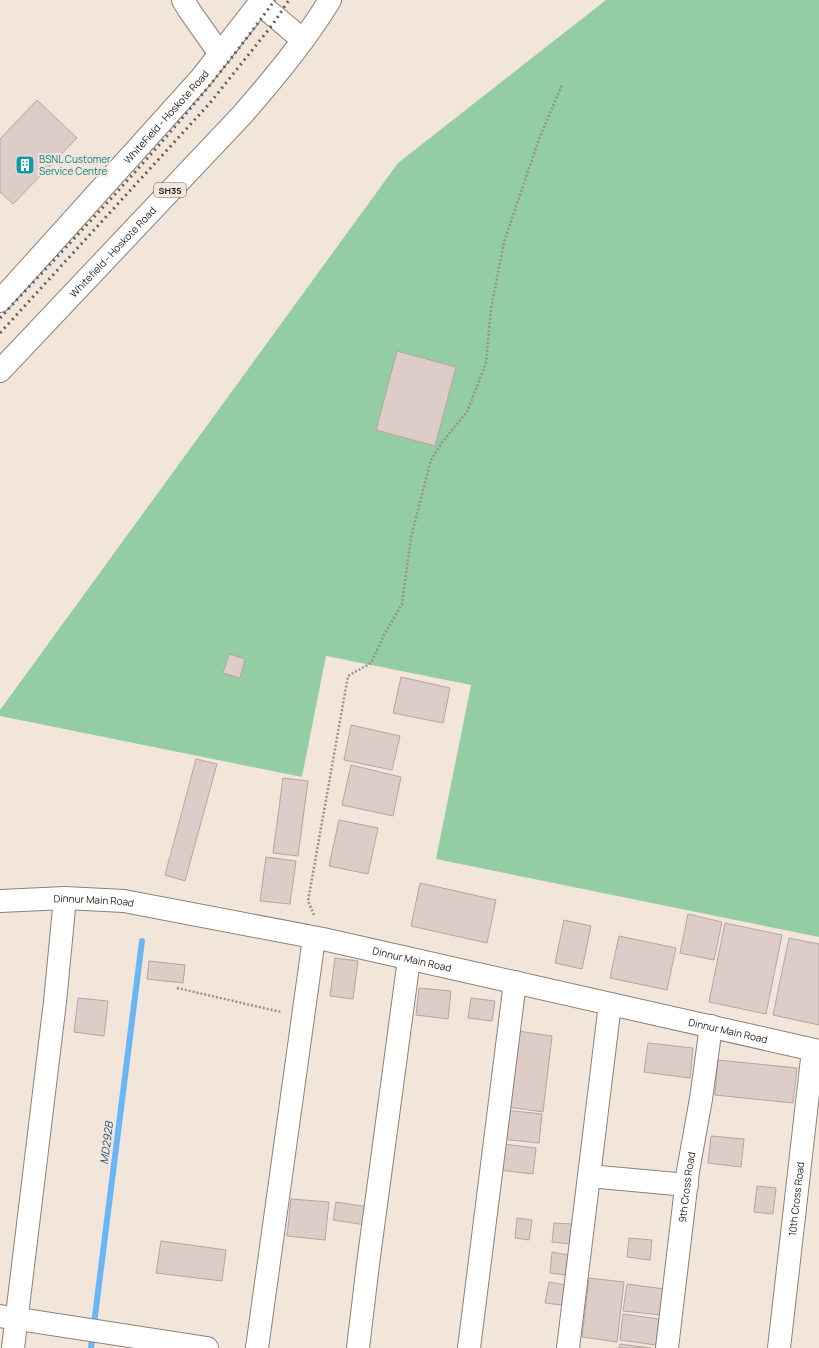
<svg xmlns="http://www.w3.org/2000/svg" width="819" height="1348" font-family="Manrope,sans-serif">
	<style>
		.green { fill: #94cca4 }
		.lines { fill: none; stroke-linecap: round; stroke-linejoin: round }
		.stream { stroke: #6ab5f3; stroke-width: 6 }
		.building { fill: #ddccc8; stroke: #b5a5a0 }
		.minor-casing { stroke: #8d8278; stroke-width: 24 }
		.major-casing { stroke: #8d8278; stroke-width: 24 }
		.path { stroke: #9b928a; stroke-width: 2.5; stroke-dasharray: 2 2; stroke-linecap: butt }
		.minor { stroke: #fff; stroke-width: 22 }
		.major { stroke: #fff; stroke-width: 22 }
		.rail { stroke: #655e58; stroke-width: 3; stroke-dasharray: 2 4; stroke-linecap: butt }
		.labels { text-anchor: middle; dominant-baseline: central; stroke-width: 4; stroke-linejoin: round; paint-order: stroke }
		.shield { fill: #f2e6db; stroke: #615a54; stroke-width: 1 }
		.shield-label { font-size: 9px; font-weight: bold; fill: #231e1a }
		.street-label { font-size: 10px; fill: #231e1a; stroke: #f2e6db }
		.culture-label { font-size: 10px; fill: #0d838f; stroke: #f2e6db; text-anchor: start }
		.water-label { font-size: 11px; font-style: italic; fill: #1f547e; stroke: #f2e6db }
	</style>
	<rect width="100%" height="100%" fill="#f2e6db"/>
	<!-- green -->
	<path class="green" d="M 606,0 L 819,0 L 819,937 L 436,859 L 471,685 L 326,656 L 302,777 L 0,716 L 0,710 L 398,163 Z"/>
	<g class="lines">
		<!-- stream -->
		<path class="stream" d="M 91,1348 L 142,941"/>
	</g>
	<!-- building -->
	<path class="building" d="M 37,100 L 77,138 L 13,204 L 0,192 L 0,139 Z
		M 397,351 L 456,367 L 435,446 L 376,430 Z
		M 229,654 L 245,659 L 240,678 L 223,673 Z
		M 401,677 L 450,688 L 443,723 L 393,713 Z
		M 351,725 L 400,736 L 392,770 L 344,760 Z
		M 196,759 L 217,764 L 185,881 L 165,875 Z
		M 351,765 L 401,777 L 393,816 L 342,805 Z
		M 283,778 L 308,781 L 298,856 L 273,853 Z
		M 339,820 L 378,828 L 368,874 L 329,866 Z
		M 266,857 L 296,861 L 290,904 L 260,901 Z
		M 420,883 L 496,900 L 487,943 L 411,926 Z
		M 688,914 L 722,922 L 714,960 L 680,953 Z
		M 564,920 L 591,926 L 582,969 L 555,963 Z
		M 725,923 L 782,935 L 766,1014 L 709,1002 Z
		M 619,936 L 676,948 L 667,990 L 610,978 Z
		M 789,938 L 819,944 L 819,1025 L 773,1015 Z
		M 335,958 L 358,961 L 353,999 L 330,996 Z
		M 149,961 L 185,965 L 183,983 L 147,979 Z
		M 419,988 L 451,991 L 448,1019 L 416,1015 Z
		M 78,998 L 108,1001 L 104,1036 L 74,1032 Z
		M 471,998 L 495,1001 L 492,1021 L 468,1018 Z
		M 518,1031 L 552,1036 L 543,1112 L 508,1107 Z
		M 648,1043 L 693,1048 L 690,1078 L 644,1072 Z
		M 718,1060 L 797,1068 L 793,1103 L 715,1095 Z
		M 505,1110 L 542,1114 L 539,1143 L 501,1139 Z
		M 711,1136 L 744,1139 L 741,1167 L 708,1163 Z
		M 503,1144 L 536,1148 L 533,1174 L 499,1170 Z
		M 757,1186 L 776,1188 L 773,1214 L 754,1212 Z
		M 291,1199 L 329,1202 L 325,1240 L 287,1236 Z
		M 336,1202 L 369,1207 L 366,1225 L 333,1220 Z
		M 517,1218 L 532,1220 L 529,1240 L 515,1238 Z
		M 554,1223 L 572,1224 L 570,1244 L 552,1242 Z
		M 629,1238 L 652,1240 L 650,1260 L 627,1257 Z
		M 161,1241 L 226,1250 L 222,1281 L 156,1273 Z
		M 552,1252 L 568,1255 L 565,1275 L 550,1273 Z
		M 589,1278 L 624,1282 L 617,1342 L 582,1337 Z
		M 549,1282 L 565,1285 L 562,1305 L 545,1303 Z
		M 627,1284 L 664,1289 L 661,1315 L 623,1311 Z
		M 623,1314 L 659,1319 L 656,1345 L 620,1340 Z
		M 620,1344 L 651,1348 L 619,1348 Z"/>
	<g class="lines">
		<defs>
			<g id="minor">
				<path d="M 183,0 L 189,10 L 220,54"/>
				<path id="s1" d="M 0,901 L 65,898 L 124,901 L 323,939 L 819,1051"/>
				<path d="M 589,1176 L 687,1185"/>
				<path d="M 0,1316 L 207,1348"/>
				<path d="M 13,1348 L 55,1002 L 65,898"/>
				<path d="M 257,1348 L 314,938"/>
				<path d="M 358,1348 L 368,1264 L 409,959"/>
				<path d="M 469,1348 L 515,982"/>
				<path d="M 568,1348 L 610,1004"/>
				<path id="s2" d="M 667,1348 L 688,1171 L 701,1099 L 711,1026"/>
				<path id="s3" d="M 779,1348 L 813,1050"/>
			</g>
			<g id="major">
				<path d="M 260,4 L 303,40"/>
				<path id="s4" d="M 0,301 L 201,78 L 262,0"/>
				<path id="s5" d="M 0,371 L 242,115 C 274,78 305,41 330,0"/>
			</g>
		</defs>
		<!-- minor casing -->
		<use href="#minor" class="minor-casing"/>
		<!-- major casing -->
		<use href="#major" class="major-casing"/>
		<!-- path -->
		<path class="path" d="M 314,915 L 308,901 L 348,676 L 371,663 L 384,635 L 402,604 L 411,537 L 431,460 L 443,441 L 467,412 L 486,363 L 491,309 L 504,242 L 539,139 L 562,85
			M 177,988 L 281,1012"/>
		<!-- minor -->
		<use href="#minor" class="minor"/>
		<!-- major -->
		<use href="#major" class="major"/>
		<!-- rail -->
		<path class="rail" d="M 0,318 C 66,247 133,177 195,103 C 223,70 249,35 275,0
			M 0,333 L 210,103 L 273,24 L 289,0"/>
	</g>
	<!-- icons -->
	<defs>
		<symbol id="building-square" viewBox="-11 -11 22 22"><rect x="-9" y="-9" width="18" height="18" rx="4" fill="#0f9aa8" stroke="#f2e6db"/><path d="M-4-6H4V6H1V3H-1V6H-4ZM-2.5-4.3h1.7v1.8h-1.7ZM.8-4.3h1.7v1.8H.8ZM-2.5-1h1.7V.8h-1.7ZM.8-1h1.7V.8H.8Z" fill="#fff"/></symbol>
	</defs>
	<g fill-rule="evenodd">
		<use href="#building-square" x="14" y="154" width="22" height="22"/>
	</g>
	<g class="labels">
		<!-- shield labels -->
		<rect class="shield" x="154" y="183" width="32" height="14" rx="3"/>
		<g class="shield-label">
			<text x="170" y="190">SH35</text>
		</g>
		<!-- street labels -->
		<g class="street-label">
			<text stroke="none"><textPath href="#s4" startOffset="248">WhiteField - Hoskote Road</textPath></text>
			<text stroke="none"><textPath href="#s5" startOffset="164">Whitefield - Hoskote Road</textPath></text>
			<text stroke="none"><textPath href="#s1" startOffset="94">Dinnur Main Road</textPath></text>
			<text stroke="none"><textPath href="#s1" startOffset="418">Dinnur Main Road</textPath></text>
			<text stroke="none"><textPath href="#s1" startOffset="742">Dinnur Main Road</textPath></text>
			<text stroke="none"><textPath href="#s2" startOffset="162">9th Cross Road</textPath></text>
			<text stroke="none"><textPath href="#s3" startOffset="150">10th Cross Road</textPath></text>
		</g>
		<!-- culture labels -->
		<g class="culture-label">
			<text x="39" y="159">BSNL Customer<tspan x="39" dy="12">Service Centre</tspan></text>
		</g>
		<!-- water labels -->
		<g class="water-label">
			<text transform="translate(106 1143) rotate(-83)">MD292B</text>
		</g>
	</g>
</svg>
